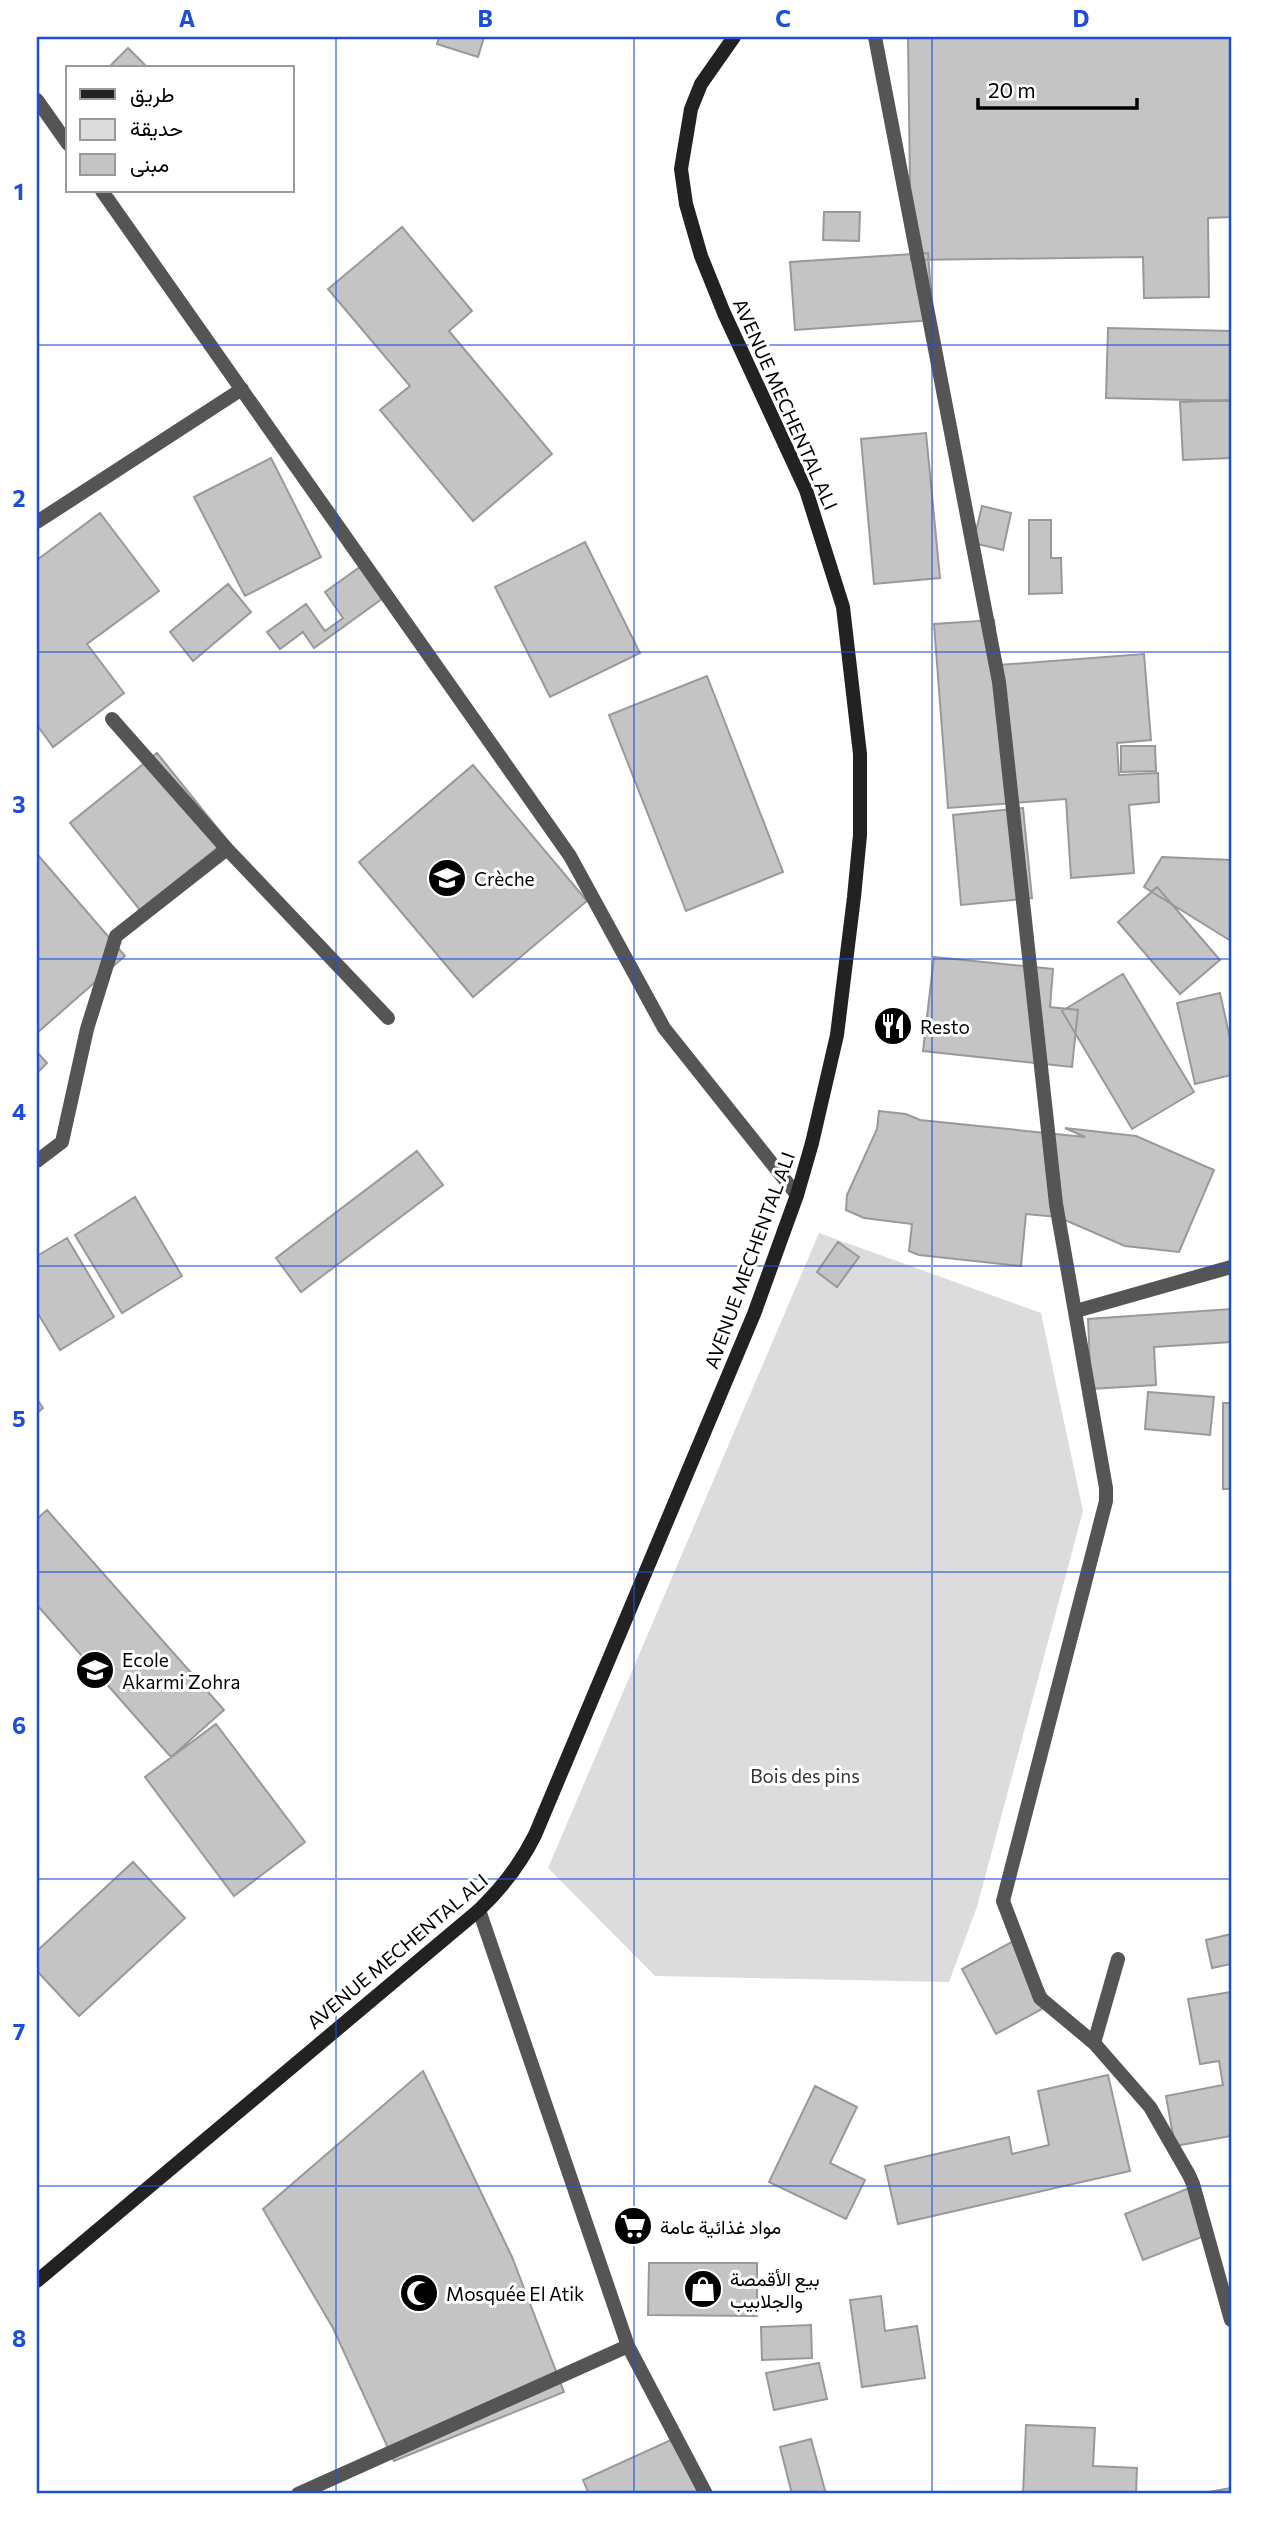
<svg xmlns="http://www.w3.org/2000/svg" width="1268" height="2531" font-family="Commissioner,Vazirmatn,sans-serif">
	<style>
		.green { fill: #dcdcdc }
		.building { fill: #c4c4c4; stroke: #999; stroke-width: 2 }
		.lines { fill: none; stroke-linecap: round; stroke-linejoin: round }
		.street { stroke: #555; stroke-width: 14 }
		.secondary { stroke: #222; stroke-width: 14 }
		.grid { fill: none; stroke: #1d4ed8; stroke-width: 2; stroke-opacity: 0.55 }
		.labels { text-anchor: middle; dominant-baseline: central; stroke-width: 6; stroke-linejoin: round; paint-order: stroke }
		.street-label { font-size: 19px; fill: #000; stroke: #fff }
		.poi-label { font-size: 19px; fill: #000; stroke: #fff; text-anchor: start }
		.park-label { font-size: 19px; fill: #333; stroke: #fff }
		.neatline { fill: none; stroke: #1d4ed8; stroke-width: 2.5 }
		.grid-label { font-size: 23px; text-anchor: middle; font-weight: bold; fill: #1d4ed8 }
	</style>
	<rect width="100%" height="100%" fill="#fff"/>
	<!-- green -->
	<path class="green" d="M 819,1233 L 1041,1313 L 1083,1511 L 977,1907 L 949,1982 L 655,1976 L 548,1868 Z"/>
	<!-- building -->
	<path class="building" d="M 439,37 L 484,37 L 478,57 L 437,44 Z
		M 908,37 L 1231,37 L 1231,217 L 1208,218 L 1209,297 L 1144,298 L 1143,257 L 911,260 Z
		M 128,48 L 148,68 L 108,68 Z
		M 824,212 L 860,212 L 859,241 L 823,240 Z
		M 402,227 L 472,311 L 449,331 L 552,454 L 473,521 L 380,410 L 410,386 L 328,289 Z
		M 928,253 L 933,320 L 795,330 L 790,262 Z
		M 1108,328 L 1231,331 L 1231,401 L 1106,398 Z
		M 1231,400 L 1231,458 L 1183,460 L 1180,402 Z
		M 926,433 L 940,578 L 874,584 L 861,439 Z
		M 271,458 L 321,557 L 245,596 L 194,497 Z
		M 982,506 L 1011,513 L 1003,550 L 973,543 Z
		M 100,513 L 159,591 L 87,644 L 124,693 L 53,747 L 37,725 L 37,560 Z
		M 1029,520 L 1051,520 L 1051,558 L 1061,558 L 1062,593 L 1029,594 Z
		M 585,542 L 640,653 L 550,697 L 495,587 Z
		M 364,564 L 386,596 L 314,648 L 303,632 L 280,649 L 267,632 L 306,604 L 325,631 L 343,618 L 325,592 Z
		M 228,584 L 251,612 L 193,661 L 170,632 Z
		M 994,620 L 998,665 L 1144,654 L 1151,740 L 1117,743 L 1119,775 L 1158,773 L 1159,802 L 1129,805 L 1134,873 L 1071,878 L 1066,799 L 948,808 L 934,624 Z
		M 707,676 L 783,872 L 686,911 L 609,715 Z
		M 1121,746 L 1155,746 L 1156,771 L 1121,772 Z
		M 157,753 L 227,840 L 140,910 L 70,823 Z
		M 473,765 L 587,901 L 473,997 L 359,862 Z
		M 1023,808 L 1032,898 L 961,905 L 953,815 Z
		M 37,854 L 125,956 L 37,1033 Z
		M 1162,857 L 1231,860 L 1231,941 L 1144,887 Z
		M 1157,887 L 1220,960 L 1180,994 L 1118,922 Z
		M 934,957 L 1053,969 L 1050,1007 L 1078,1010 L 1072,1067 L 923,1051 Z
		M 1123,974 L 1194,1092 L 1132,1129 L 1062,1011 Z
		M 1220,993 L 1231,1043 L 1231,1075 L 1195,1084 L 1177,1003 Z
		M 37,1052 L 47,1063 L 37,1073 Z
		M 879,1111 L 906,1114 L 920,1120 L 1085,1137 L 1065,1128 L 1136,1136 L 1214,1170 L 1179,1252 L 1125,1246 L 1058,1217 L 1026,1214 L 1021,1266 L 919,1255 L 909,1251 L 912,1224 L 864,1218 L 846,1210 L 847,1195 L 877,1129 Z
		M 417,1151 L 443,1185 L 301,1292 L 276,1258 Z
		M 135,1197 L 182,1276 L 122,1313 L 75,1235 Z
		M 67,1238 L 114,1317 L 60,1350 L 37,1312 L 37,1256 Z
		M 838,1242 L 859,1257 L 837,1287 L 817,1272 Z
		M 1231,1309 L 1231,1342 L 1154,1347 L 1156,1385 L 1091,1389 L 1088,1319 Z
		M 1148,1392 L 1214,1397 L 1210,1435 L 1145,1429 Z
		M 37,1399 L 43,1408 L 37,1413 Z
		M 1223,1403 L 1231,1403 L 1231,1489 L 1223,1489 Z
		M 47,1510 L 224,1710 L 171,1757 L 37,1605 L 37,1519 Z
		M 216,1724 L 305,1842 L 234,1896 L 145,1777 Z
		M 133,1862 L 185,1918 L 79,2016 L 37,1971 L 37,1951 Z
		M 1231,1934 L 1231,1964 L 1212,1968 L 1206,1940 Z
		M 1017,1939 L 1051,2004 L 996,2034 L 962,1969 Z
		M 1231,1992 L 1231,2136 L 1175,2146 L 1166,2096 L 1223,2085 L 1219,2061 L 1200,2064 L 1188,1999 Z
		M 423,2071 L 512,2257 L 564,2392 L 394,2461 L 333,2328 L 263,2209 Z
		M 1108,2075 L 1130,2171 L 898,2224 L 885,2166 L 1009,2137 L 1012,2154 L 1049,2145 L 1038,2091 Z
		M 815,2086 L 857,2107 L 830,2163 L 865,2180 L 846,2219 L 769,2182 Z
		M 1194,2186 L 1212,2233 L 1143,2260 L 1125,2214 Z
		M 649,2263 L 757,2263 L 757,2316 L 648,2315 Z
		M 881,2296 L 885,2331 L 917,2326 L 925,2378 L 862,2387 L 850,2300 Z
		M 811,2325 L 812,2358 L 762,2360 L 761,2327 Z
		M 819,2363 L 827,2399 L 774,2410 L 766,2373 Z
		M 1026,2425 L 1095,2428 L 1093,2466 L 1137,2468 L 1136,2494 L 1023,2494 Z
		M 673,2439 L 699,2494 L 589,2494 L 583,2480 Z
		M 811,2439 L 826,2494 L 792,2494 L 780,2447 Z
		M 1231,2488 L 1231,2494 L 1198,2494 Z"/>
	<g class="lines">
		<!-- street -->
		<path class="street" d="M 875,37 L 999,682 L 1056,1204 L 1106,1488 L 1106,1501 L 1003,1901 L 1040,1998 L 1094,2043 L 1150,2107 L 1189,2175 L 1193,2184 L 1231,2320
			M 37,100 L 68,144
			M 102,191 L 570,856 L 664,1028 L 797,1195
			M 37,522 L 242,389
			M 112,719 L 227,849 L 388,1018
			M 37,1161 L 62,1142 L 87,1029 L 116,936 L 227,849
			M 1076,1311 L 1231,1267
			M 479,1910 L 628,2346 L 706,2494
			M 1094,2043 L 1118,1959
			M 298,2494 L 628,2346"/>
		<!-- secondary -->
		<path class="secondary" d="M 37,2281 L 479,1910 C 503,1887 520,1865 535,1835 L 754,1314 L 797,1195 L 812,1143 L 837,1035 L 854,897 L 860,835 L 860,754 L 843,607 L 806,490 L 724,313 L 701,256 L 686,204 L 681,169 L 691,109 L 701,84 L 734,37"/>
	</g>
	<!-- grid -->
	<path class="grid" d="M 336,37 L 336,2494M 634,37 L 634,2494M 932,37 L 932,2494M 37,345 L 1231,345M 37,652 L 1231,652M 37,959 L 1231,959M 37,1266 L 1231,1266M 37,1572 L 1231,1572M 37,1879 L 1231,1879M 37,2186 L 1231,2186"/>
	<!-- icons -->
	<defs>
		<symbol id="school-disc" viewBox="-11 -11 22 22"><circle r="9.5" fill="#000" stroke="#fff"/><path d="M0-5L7-2L0 1L-7-2ZM-4 1L0 2.5L4 1V4Q0 6-4 4Z" fill="#fff"/></symbol>
		<symbol id="restaurant-disc" viewBox="-11 -11 22 22"><circle r="9.5" fill="#000" stroke="#fff"/><path d="M-5-6h1v4h1v-4h1v4h1v-4h1v5L-1.5 .5V6h-2V.5L-5-1ZM5-6V6H3V1.5H1.5Q1.5-4 5-6Z" fill="#fff"/></symbol>
		<symbol id="supermarket-disc" viewBox="-11 -11 22 22"><circle r="9.5" fill="#000" stroke="#fff"/><path d="M-6-5.5h2.5l.6 2H6L4.5 2H-2.5L-4.4-4H-6ZM-1.5 3.2a1.3 1.3 0 1 0 .1 0ZM3 3.2a1.3 1.3 0 1 0 .1 0Z" fill="#fff"/></symbol>
		<symbol id="shop-disc" viewBox="-11 -11 22 22"><circle r="9.5" fill="#000" stroke="#fff"/><path d="M-5-2.5h2.3a2.7 3.5 0 0 1 5.4 0H5L5.5 6h-11ZM-1.5-2.5h3a1.5 2.3 0 0 0-3 0Z" fill="#fff"/></symbol>
		<symbol id="mosque-disc" viewBox="-11 -11 22 22"><circle r="9.5" fill="#000" stroke="#fff"/><path d="M3.5-4.9A6 6 0 1 0 3.5 4.9A5 5 0 1 1 3.5-4.9Z" fill="#fff"/></symbol>
	</defs>
	<g fill-rule="evenodd">
		<use href="#school-disc" x="425" y="856" width="44" height="44"/>
		<use href="#restaurant-disc" x="871" y="1004" width="44" height="44"/>
		<use href="#school-disc" x="73" y="1648" width="44" height="44"/>
		<use href="#supermarket-disc" x="611" y="2204" width="44" height="44"/>
		<use href="#shop-disc" x="681" y="2267" width="44" height="44"/>
		<use href="#mosque-disc" x="397" y="2271" width="44" height="44"/>
	</g>
	<g class="labels">
		<!-- street labels -->
		<g class="street-label">
			<text transform="translate(786 404) rotate(66)">AVENUE MECHENTAL ALI</text>
			<text transform="translate(749 1260) rotate(-70)">AVENUE MECHENTAL ALI</text>
			<text transform="translate(397 1951) rotate(-40)">AVENUE MECHENTAL ALI</text>
		</g>
		<!-- poi labels -->
		<g class="poi-label">
			<text x="474" y="878">Crèche</text>
			<text x="920" y="1026">Resto</text>
			<text x="122" y="1659">Ecole<tspan x="122" dy="22">Akarmi Zohra</tspan></text>
			<text x="660" y="2226">مواد غذائية عامة</text>
			<text x="730" y="2278">بيع الأقمصة<tspan x="730" dy="22">والجلابيب</tspan></text>
			<text x="446" y="2293">Mosquée El Atik</text>
		</g>
		<!-- park labels -->
		<g class="park-label">
			<text x="805" y="1775">Bois des pins</text>
		</g>
	</g>
	<!-- border -->
	<rect width="1268" height="2531" fill="none" stroke="#ffffff" stroke-width="77"/>
	<!-- legend -->
	<rect x="66" y="66" width="228" height="126" fill="#ffffff" stroke="#999999" stroke-width="2"/>
	<rect x="80" y="89" width="35" height="10" fill="#222222" stroke="#999999" stroke-width="2"/>
	<text x="130" y="102" font-size="21" fill="#000000">طريق</text>
	<rect x="80" y="119" width="35" height="21" fill="#dcdcdc" stroke="#999999" stroke-width="2"/>
	<text x="130" y="136" font-size="21" fill="#000000">حديقة</text>
	<rect x="80" y="154" width="35" height="21" fill="#c4c4c4" stroke="#999999" stroke-width="2"/>
	<text x="130" y="172" font-size="21" fill="#000000">مبنى</text>
	<!-- scale -->
	<path d="M978 98v10h159v-10" fill="none" stroke="#000000" stroke-width="3.5"/>
	<text x="988" y="98" font-size="21" fill="#000000" stroke="#ffffff" stroke-width="5" paint-order="stroke">20 m</text>
	<rect x="38" y="38" width="1192" height="2454" class="neatline"/>
	<g class="grid-label">
		<text x="187" y="27">A</text>
		<text x="485" y="27">B</text>
		<text x="783" y="27">C</text>
		<text x="1081" y="27">D</text>
		<text x="19" y="200">1</text>
		<text x="19" y="507">2</text>
		<text x="19" y="813">3</text>
		<text x="19" y="1120">4</text>
		<text x="19" y="1427">5</text>
		<text x="19" y="1734">6</text>
		<text x="19" y="2040">7</text>
		<text x="19" y="2347">8</text>
	</g>
</svg>
